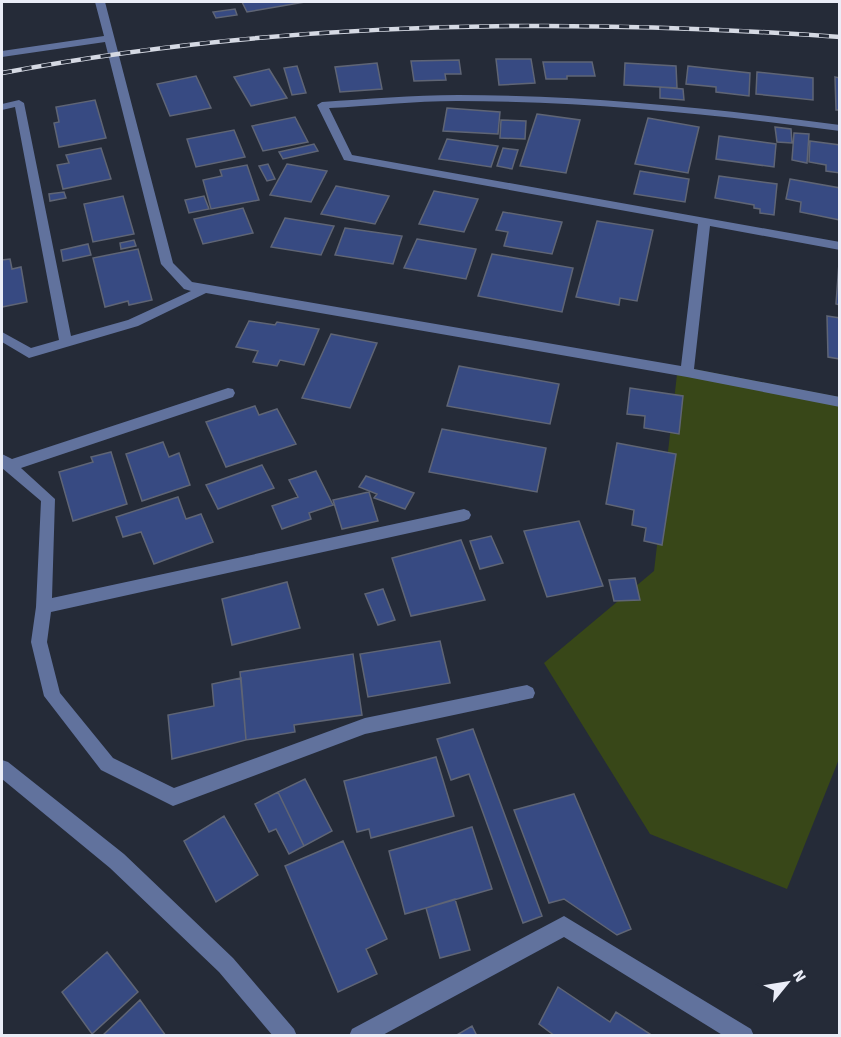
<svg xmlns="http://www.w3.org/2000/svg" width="841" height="1037" font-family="'Source Sans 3',sans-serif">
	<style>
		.green { fill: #384718 }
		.building { fill: #374a82; stroke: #5f6575; stroke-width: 1.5 }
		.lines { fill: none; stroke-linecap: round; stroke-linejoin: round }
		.minor { fill: #61729d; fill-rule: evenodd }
		.rail-casing { stroke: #d5d9e3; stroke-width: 4.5 }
		.rail { stroke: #252b38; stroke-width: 3; stroke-dasharray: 10; stroke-linecap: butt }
	</style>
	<rect width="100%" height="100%" fill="#252b38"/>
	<!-- green -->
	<path class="green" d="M 678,366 L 839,397 L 839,759 L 787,889 L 650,834 L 544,663 L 654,571 Z"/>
	<!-- building -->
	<path class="building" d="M 242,2 L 305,2 L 247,12 Z
		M 235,9 L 237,15 L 216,18 L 213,12 Z
		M 496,59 L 531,59 L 535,83 L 499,85 Z
		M 459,60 L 461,74 L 445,74 L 446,80 L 414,81 L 411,61 Z
		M 543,62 L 592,62 L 595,76 L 567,76 L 567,79 L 546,79 Z
		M 377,63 L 382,89 L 340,92 L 335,67 Z
		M 625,63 L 676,66 L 677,88 L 624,85 Z
		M 297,66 L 306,93 L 292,95 L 284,68 Z
		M 688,66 L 750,73 L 749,96 L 716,92 L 716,87 L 686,84 Z
		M 269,69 L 287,98 L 251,106 L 234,77 Z
		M 757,72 L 813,78 L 813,100 L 756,94 Z
		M 196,76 L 211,108 L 170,116 L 157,84 Z
		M 835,77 L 840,78 L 840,110 L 836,110 Z
		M 660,87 L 683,89 L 684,100 L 660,98 Z
		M 95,100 L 106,138 L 59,147 L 54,123 L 59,122 L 56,107 Z
		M 447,108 L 500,112 L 498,134 L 443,131 Z
		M 537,114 L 580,120 L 566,173 L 520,166 Z
		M 295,117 L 308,142 L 263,151 L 252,126 Z
		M 648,118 L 699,127 L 688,173 L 635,164 Z
		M 501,120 L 526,121 L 525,139 L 500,138 Z
		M 775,127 L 791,129 L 792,143 L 777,142 Z
		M 234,130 L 245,157 L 196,167 L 187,139 Z
		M 794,133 L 809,134 L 807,163 L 792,160 Z
		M 719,136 L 776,144 L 774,167 L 716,159 Z
		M 447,139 L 498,146 L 491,167 L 439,159 Z
		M 810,141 L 840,145 L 840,173 L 826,171 L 826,165 L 809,162 Z
		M 314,144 L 318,151 L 283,159 L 279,152 Z
		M 101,148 L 111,179 L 63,189 L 57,165 L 69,163 L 66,155 Z
		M 503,148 L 518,150 L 512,169 L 497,166 Z
		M 268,164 L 275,179 L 267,181 L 259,166 Z
		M 287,164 L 327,171 L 311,202 L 270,195 Z
		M 247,165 L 259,200 L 211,209 L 203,180 L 222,176 L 220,170 Z
		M 640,171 L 689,179 L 685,202 L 634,194 Z
		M 719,176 L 777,184 L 774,215 L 760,213 L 760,209 L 754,208 L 754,205 L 715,198 Z
		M 790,179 L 840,188 L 840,220 L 800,212 L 801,202 L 786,199 Z
		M 336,186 L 389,196 L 375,224 L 321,214 Z
		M 434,191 L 478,199 L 464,232 L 419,224 Z
		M 64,192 L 66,198 L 50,201 L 49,194 Z
		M 123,196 L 134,234 L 93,242 L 84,204 Z
		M 204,196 L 209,209 L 189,213 L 185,200 Z
		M 243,208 L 253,233 L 203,244 L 194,219 Z
		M 503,212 L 562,222 L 552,254 L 504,246 L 508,232 L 496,230 Z
		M 285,218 L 334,226 L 321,255 L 271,247 Z
		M 597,221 L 653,230 L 637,301 L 620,298 L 619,305 L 576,297 Z
		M 345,228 L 402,236 L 393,264 L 335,255 Z
		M 417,239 L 476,249 L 466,279 L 404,268 Z
		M 134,240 L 136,246 L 121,249 L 120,243 Z
		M 88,244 L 91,255 L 63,261 L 61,250 Z
		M 138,249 L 152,300 L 129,305 L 128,301 L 105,307 L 93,258 Z
		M 492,254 L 573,268 L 562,312 L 478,296 Z
		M 10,259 L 12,269 L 21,267 L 27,302 L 2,307 L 2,260 Z
		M 839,263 L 840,263 L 840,305 L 836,304 Z
		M 827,316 L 840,318 L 840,359 L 828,357 Z
		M 249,321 L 275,325 L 277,322 L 319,329 L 304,365 L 280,360 L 277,366 L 253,362 L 258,351 L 236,347 Z
		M 331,334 L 377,343 L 350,408 L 302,398 Z
		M 459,366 L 559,384 L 550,424 L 447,406 Z
		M 630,388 L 683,396 L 679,434 L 644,428 L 645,416 L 627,414 Z
		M 255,406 L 259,415 L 277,409 L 296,444 L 226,467 L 206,422 Z
		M 442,429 L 546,448 L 537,492 L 429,472 Z
		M 163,442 L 169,457 L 179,453 L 190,485 L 142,501 L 126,454 Z
		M 617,443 L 676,454 L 662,545 L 644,541 L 646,528 L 632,525 L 634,510 L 606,504 Z
		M 111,452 L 127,504 L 73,521 L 59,472 L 93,462 L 91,457 Z
		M 262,465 L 274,488 L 218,509 L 206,485 Z
		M 316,471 L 333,505 L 309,513 L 311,519 L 282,529 L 272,506 L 298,497 L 289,480 Z
		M 366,476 L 414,493 L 405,509 L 374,498 L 377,494 L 359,487 Z
		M 369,492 L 378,521 L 342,529 L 333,500 Z
		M 178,497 L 186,519 L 201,514 L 213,542 L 154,564 L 141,532 L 123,537 L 116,517 Z
		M 579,521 L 603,586 L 547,597 L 524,531 Z
		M 491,536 L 503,563 L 480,569 L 470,541 Z
		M 461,540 L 485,600 L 411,616 L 392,558 Z
		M 635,578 L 640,600 L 614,601 L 609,580 Z
		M 287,582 L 300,628 L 232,645 L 222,599 Z
		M 383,589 L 395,620 L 378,625 L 365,594 Z
		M 440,641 L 450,683 L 368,697 L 360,654 Z
		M 353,654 L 362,715 L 294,725 L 295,732 L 246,740 L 240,672 Z
		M 241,678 L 246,740 L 172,759 L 168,715 L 214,706 L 212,684 Z
		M 473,729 L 542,916 L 523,923 L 469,774 L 451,780 L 437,739 Z
		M 436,757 L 454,816 L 371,838 L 369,829 L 357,832 L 344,781 Z
		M 305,779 L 332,831 L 304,846 L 278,792 Z
		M 278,792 L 304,846 L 289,854 L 276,829 L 269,832 L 255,804 Z
		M 574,794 L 631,929 L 617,935 L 564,899 L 549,903 L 514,810 Z
		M 224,816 L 258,875 L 216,902 L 184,841 Z
		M 472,827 L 492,889 L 405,914 L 389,851 Z
		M 343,841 L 387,939 L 366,949 L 377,974 L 338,992 L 285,866 Z
		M 455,899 L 470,950 L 440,958 L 426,908 Z
		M 107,952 L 138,992 L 92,1034 L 62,992 Z
		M 558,987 L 610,1022 L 616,1012 L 653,1036 L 555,1036 L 539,1024 Z
		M 140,1000 L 166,1036 L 102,1036 Z
		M 472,1026 L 477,1036 L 455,1036 Z"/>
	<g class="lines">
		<!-- minor -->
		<path class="minor" d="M 95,2 L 105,2 L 173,263 L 192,282 L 681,366 L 698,224 L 344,160 L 317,105 L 322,102 C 367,99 413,95 458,95 C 586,95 713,108 840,125 L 840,131 C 713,114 585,101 457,101 C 414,101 371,106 329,108 L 352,155 L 840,242 L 840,250 L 710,226 L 694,369 L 840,397 L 840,407 L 687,377 L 206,293 L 138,326 L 29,358 L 2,342 L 2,332 L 31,348 L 59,340 L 15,107 L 2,110 L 2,104 L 19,100 L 24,103 L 71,336 L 128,320 L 191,291 L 184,289 L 161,264 L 105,42 L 2,57 L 2,51 L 104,36 Z
			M 228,388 L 233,389 L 235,393 L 233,397 L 21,468 L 55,499 L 52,598 L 464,509 L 469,511 L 471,515 L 469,519 L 464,521 L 51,612 L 47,642 L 60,693 L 113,758 L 174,788 L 365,718 L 527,685 L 533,688 L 535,693 L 533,698 L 365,734 L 173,806 L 101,770 L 44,696 L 31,642 L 36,607 L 41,501 L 2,468 L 2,454 L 12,459 Z
			M 2,760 L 8,762 L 124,854 L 233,958 L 294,1029 L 297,1036 L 273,1036 L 219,972 L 110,868 L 2,779 Z
			M 564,916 L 751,1029 L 754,1036 L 724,1036 L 564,937 L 381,1036 L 349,1036 L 352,1029 Z"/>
		<defs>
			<path id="rail" d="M 2,73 C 276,21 563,17 840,37"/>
		</defs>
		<!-- rail casing -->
		<use href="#rail" class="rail-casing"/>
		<!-- rail -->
		<use href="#rail" class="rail"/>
	</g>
	<!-- border -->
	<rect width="841" height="1037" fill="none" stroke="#eaedf7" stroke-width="6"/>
	<!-- north arrow -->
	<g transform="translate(787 983) rotate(60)" stroke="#252b38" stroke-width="4.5" paint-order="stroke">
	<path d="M0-4.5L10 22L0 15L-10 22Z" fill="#eaedf7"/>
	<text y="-9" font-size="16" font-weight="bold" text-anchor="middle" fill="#eaedf7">N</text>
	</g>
</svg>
